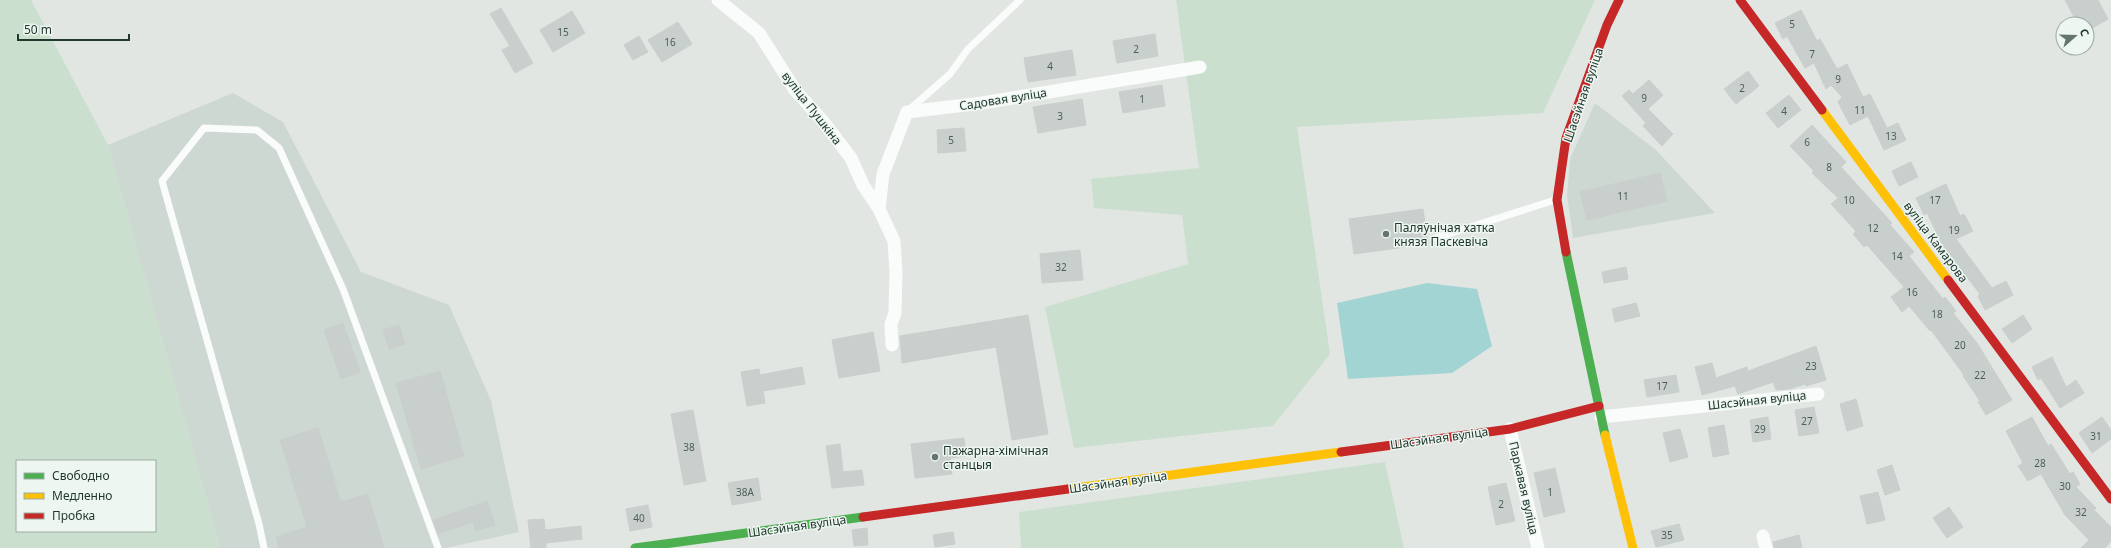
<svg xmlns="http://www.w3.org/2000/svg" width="2111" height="548" font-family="'Noto Sans',sans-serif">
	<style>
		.built { fill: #ced8d2 }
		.green { fill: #cadfcd; fill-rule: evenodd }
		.water { fill: #a2d4d4 }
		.building { fill: #c9cfcc; stroke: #cacfcc }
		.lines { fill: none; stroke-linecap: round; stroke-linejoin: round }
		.lane { stroke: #fafbfb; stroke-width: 7 }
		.street { stroke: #fafbfb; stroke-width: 13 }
		.fast { stroke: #4caf50; stroke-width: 9 }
		.slow { stroke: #ffc107; stroke-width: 9 }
		.jam { stroke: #c62828; stroke-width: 9 }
		.poi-dot { fill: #64756d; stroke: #eef6f1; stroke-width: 1.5 }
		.labels { text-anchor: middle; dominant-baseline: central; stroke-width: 3; stroke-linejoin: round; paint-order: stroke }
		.number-label { font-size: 10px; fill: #4b5e56 }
		.street-label { font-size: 12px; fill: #20382e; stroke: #eef6f1 }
		.poi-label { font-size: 12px; fill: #20382e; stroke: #eef6f1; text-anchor: start }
	</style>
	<rect width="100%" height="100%" fill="#e1e6e3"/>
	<!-- built -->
	<path class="built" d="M 233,93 L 283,122 L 361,272 L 449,305 L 491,401 L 519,532 L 446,548 L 220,548 L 108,145 Z
		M 1595,103 L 1656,150 L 1715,213 L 1573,238 L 1567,196 L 1570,159 Z"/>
	<!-- green -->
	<path class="green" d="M 0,0 L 31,0 L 108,145 L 220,548 L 0,548 ZM 17,461 L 155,461 L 155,531 L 17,531 Z
		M 1176,0 L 1595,0 L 1543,113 L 1297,127 L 1330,354 L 1273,426 L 1074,448 L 1045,307 L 1188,264 L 1182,215 L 1094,208 L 1091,179 L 1199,168 Z
		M 1385,462 L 1404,548 L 1021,548 L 1019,512 Z"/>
	<!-- water -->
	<path class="water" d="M 1427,283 L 1477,289 L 1492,346 L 1452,373 L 1348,379 L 1337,303 Z"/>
	<!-- building -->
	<path class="building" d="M 2065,0 L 2098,0 L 2108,19 L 2087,31 L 2087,24 L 2078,24 Z
		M 501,8 L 533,63 L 515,73 L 502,50 L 510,46 L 490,14 Z
		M 1801,10 L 1817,41 L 1820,39 L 1837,69 L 1847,64 L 1863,97 L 1870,94 L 1887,128 L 1898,123 L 1906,140 L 1884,150 L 1868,116 L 1850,125 L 1838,102 L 1842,97 L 1831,85 L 1826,89 L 1814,63 L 1805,68 L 1787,36 L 1783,39 L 1775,23 Z
		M 572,11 L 585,33 L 553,52 L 540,30 Z
		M 678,22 L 692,44 L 662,62 L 648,40 Z
		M 1155,34 L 1158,56 L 1117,63 L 1113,41 Z
		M 639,36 L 648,52 L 633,60 L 624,45 Z
		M 1072,50 L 1076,75 L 1028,82 L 1024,58 Z
		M 1748,71 L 1759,86 L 1736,104 L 1724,89 Z
		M 1649,80 L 1663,95 L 1648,109 L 1673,134 L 1662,146 L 1643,126 L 1646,123 L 1622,96 L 1629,90 L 1633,94 Z
		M 1162,85 L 1165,106 L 1123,113 L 1119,92 Z
		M 1789,95 L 1801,110 L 1778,128 L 1766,113 Z
		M 1082,99 L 1086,125 L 1038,133 L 1033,107 Z
		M 1812,125 L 1846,162 L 1841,167 L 1892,223 L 1890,225 L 1914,252 L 1909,256 L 1943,299 L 1945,297 L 1956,311 L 1953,313 L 1977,343 L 2012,400 L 1986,415 L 1978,402 L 1980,401 L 1963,376 L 1964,375 L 1931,330 L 1930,331 L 1909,306 L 1902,312 L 1891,297 L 1904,287 L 1867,245 L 1864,247 L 1853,234 L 1856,231 L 1831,204 L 1838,198 L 1812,173 L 1814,171 L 1790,146 Z
		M 964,128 L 966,151 L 938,153 L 937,130 Z
		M 1911,162 L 1918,177 L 1899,186 L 1892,171 Z
		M 1660,173 L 1667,201 L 1587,220 L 1580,192 Z
		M 1946,184 L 1960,216 L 1964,214 L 1973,231 L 1956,239 L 1992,288 L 2006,281 L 2013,295 L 1985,310 L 1978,296 L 1980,294 L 1943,246 L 1927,213 L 1924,215 L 1916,198 Z
		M 1423,209 L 1428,244 L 1354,254 L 1349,219 Z
		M 1080,250 L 1083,280 L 1042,283 L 1040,254 Z
		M 1626,267 L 1628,279 L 1604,283 L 1602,272 Z
		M 1636,303 L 1640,316 L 1615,322 L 1612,309 Z
		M 1028,315 L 1048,434 L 1012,440 L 996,347 L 902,363 L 900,336 Z
		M 2023,315 L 2032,329 L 2012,343 L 2002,329 Z
		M 343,323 L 360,372 L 341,379 L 324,330 Z
		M 399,325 L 405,344 L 389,349 L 383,330 Z
		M 873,332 L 880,371 L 839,378 L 832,340 Z
		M 1816,346 L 1826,380 L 1806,386 L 1805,384 L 1790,389 L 1776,390 L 1773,382 L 1738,394 L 1735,386 L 1702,395 L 1695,367 L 1712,363 L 1716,378 L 1747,367 L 1748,371 Z
		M 2052,357 L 2066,387 L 2076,380 L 2084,393 L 2060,408 L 2041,378 L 2038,380 L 2032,367 Z
		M 802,367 L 805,384 L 763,391 L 765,403 L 747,406 L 741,372 L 759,369 L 760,375 Z
		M 440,371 L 464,456 L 421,469 L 396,383 Z
		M 1676,375 L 1679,392 L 1647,397 L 1644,380 Z
		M 1856,399 L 1863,426 L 1847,431 L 1840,404 Z
		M 1814,407 L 1819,433 L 1799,436 L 1795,410 Z
		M 693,410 L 706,481 L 684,485 L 671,414 Z
		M 1768,417 L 1771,439 L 1753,442 L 1750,420 Z
		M 2032,417 L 2048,446 L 2051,444 L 2070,474 L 2073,472 L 2080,484 L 2076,487 L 2096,508 L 2094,510 L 2111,527 L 2111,541 L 2105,548 L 2081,548 L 2089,540 L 2065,515 L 2041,474 L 2028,481 L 2018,466 L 2023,463 L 2006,431 Z
		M 2102,417 L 2111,430 L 2111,439 L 2092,453 L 2079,433 Z
		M 1724,425 L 1729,454 L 1713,457 L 1708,428 Z
		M 318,428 L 341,502 L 368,494 L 384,548 L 279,548 L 276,537 L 307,527 L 280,440 Z
		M 1680,429 L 1688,457 L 1670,462 L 1663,433 Z
		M 964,438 L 966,456 L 950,458 L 952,474 L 915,478 L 911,444 Z
		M 840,444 L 843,472 L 862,470 L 864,485 L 832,488 L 826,446 Z
		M 1892,465 L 1900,490 L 1885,495 L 1877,470 Z
		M 1555,468 L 1565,512 L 1544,517 L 1534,473 Z
		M 758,478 L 761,500 L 732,505 L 728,483 Z
		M 1506,483 L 1515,521 L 1496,525 L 1488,487 Z
		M 1878,492 L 1885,520 L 1867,524 L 1860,496 Z
		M 487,501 L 495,525 L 476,531 L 473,522 L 438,534 L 433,520 Z
		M 648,505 L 652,527 L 630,531 L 626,509 Z
		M 1949,507 L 1963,527 L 1947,538 L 1933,518 Z
		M 544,519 L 545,530 L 581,526 L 582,539 L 546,543 L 546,548 L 531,548 L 528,520 Z
		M 1679,524 L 1684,540 L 1656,547 L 1651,531 Z
		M 867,528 L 868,545 L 854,546 L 852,530 Z
		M 953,532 L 955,544 L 935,547 L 933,535 Z
		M 1799,535 L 1802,548 L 1774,548 L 1773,542 Z"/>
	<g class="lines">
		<!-- lane -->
		<path class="lane" d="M 909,110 L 950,74 L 968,49 L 1020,0
			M 1436,238 L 1555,200
			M 264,548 L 259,524 L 162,181 L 204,128 L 257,130 L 279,148 L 343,289 L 438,548"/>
		<!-- street -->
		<path class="street" d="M 718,0 L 759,33 L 795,90 L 822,120 L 851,158 L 863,185 L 879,209 L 894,241 L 896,272 L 895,313 L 891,324 L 892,345
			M 879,209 L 883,174 L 907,112 L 982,103 L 1200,67
			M 1601,417 L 1818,394
			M 1510,429 L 1538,548
			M 1763,536 L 1766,548"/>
		<!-- fast -->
		<path class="fast" d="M 1566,252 L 1605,435
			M 635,548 L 863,517"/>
		<!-- slow -->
		<path class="slow" d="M 1822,110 L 1948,280
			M 1605,435 L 1633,548
			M 1068,489 L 1341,452"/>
		<!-- jam -->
		<path class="jam" d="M 1740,0 L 1822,110
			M 1566,252 L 1557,200 L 1566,138 L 1607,25 L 1619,0
			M 1948,280 L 2111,499
			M 1341,452 L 1510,429 L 1599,406
			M 863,517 L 1068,489"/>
	</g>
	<!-- markers -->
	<g class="poi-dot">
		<circle cx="1386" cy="234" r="4"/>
		<circle cx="935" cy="457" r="4"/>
	</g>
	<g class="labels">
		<!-- number labels -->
		<g class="number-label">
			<text x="1792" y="24">5</text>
			<text x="563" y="32">15</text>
			<text x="670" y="42">16</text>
			<text x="1136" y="49">2</text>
			<text x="1812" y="54">7</text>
			<text x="1050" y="66">4</text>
			<text x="1838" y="79">9</text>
			<text x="1742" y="88">2</text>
			<text x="1644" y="98">9</text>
			<text x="1142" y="99">1</text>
			<text x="1860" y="110">11</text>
			<text x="1784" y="111">4</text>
			<text x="1060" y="116">3</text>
			<text x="1891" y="136">13</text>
			<text x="951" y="140">5</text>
			<text x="1807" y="142">6</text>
			<text x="1829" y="167">8</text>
			<text x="1623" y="196">11</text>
			<text x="1849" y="200">10</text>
			<text x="1935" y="200">17</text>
			<text x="1873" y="228">12</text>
			<text x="1954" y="230">19</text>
			<text x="1897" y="256">14</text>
			<text x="1061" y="267">32</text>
			<text x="1912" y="292">16</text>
			<text x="1937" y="314">18</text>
			<text x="1960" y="345">20</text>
			<text x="1811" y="366">23</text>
			<text x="1980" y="375">22</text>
			<text x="1662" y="386">17</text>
			<text x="1807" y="421">27</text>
			<text x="1760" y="429">29</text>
			<text x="2096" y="436">31</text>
			<text x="689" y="447">38</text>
			<text x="2040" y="463">28</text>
			<text x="2065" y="486">30</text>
			<text x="745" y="492">38А</text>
			<text x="1550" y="492">1</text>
			<text x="1501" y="504">2</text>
			<text x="2081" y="512">32</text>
			<text x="639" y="518">40</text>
			<text x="1667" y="535">35</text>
		</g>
		<!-- street labels -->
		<g class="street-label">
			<text transform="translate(1583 95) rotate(-71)">Шасэйная вуліца</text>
			<text transform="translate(1003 99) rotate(-9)">Садовая вуліца</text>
			<text transform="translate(812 108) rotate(52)">вуліца Пушкіна</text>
			<text transform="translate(1936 242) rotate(53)">вуліца Камарова</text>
			<text transform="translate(1757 400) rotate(-6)">Шасэйная вуліца</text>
			<text transform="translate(1439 438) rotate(-8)">Шасэйная вуліца</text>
			<text transform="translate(1118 482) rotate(-8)">Шасэйная вуліца</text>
			<text transform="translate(1524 488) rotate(77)">Паркавая вуліца</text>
			<text transform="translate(797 526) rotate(-8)">Шасэйная вуліца</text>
		</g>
		<!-- poi labels -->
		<g class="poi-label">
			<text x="1394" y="227">Паляўнічая хатка<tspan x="1394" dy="14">князя Паскевіча</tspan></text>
			<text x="943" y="450">Пажарна-хімічная<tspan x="943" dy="14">станцыя</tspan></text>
		</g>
	</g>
	<!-- legend -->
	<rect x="16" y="460" width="140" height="72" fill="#eef6f1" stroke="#9caaa3"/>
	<rect x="24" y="473" width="20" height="6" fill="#4caf50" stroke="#9caaa3"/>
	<text x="52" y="480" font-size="12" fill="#20382e">Свободно</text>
	<rect x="24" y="493" width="20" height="6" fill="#ffc107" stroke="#9caaa3"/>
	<text x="52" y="500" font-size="12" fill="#20382e">Медленно</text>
	<rect x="24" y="513" width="20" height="6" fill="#c62828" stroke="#9caaa3"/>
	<text x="52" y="520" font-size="12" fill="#20382e">Пробка</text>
	<!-- north arrow -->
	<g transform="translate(2075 36) rotate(70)"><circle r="19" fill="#eef6f1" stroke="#9caaa3"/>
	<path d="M0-3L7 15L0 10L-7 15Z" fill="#64756d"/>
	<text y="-6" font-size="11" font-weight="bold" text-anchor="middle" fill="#20382e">С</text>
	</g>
	<!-- scale -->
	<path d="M18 34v6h111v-6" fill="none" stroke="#20382e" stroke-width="2"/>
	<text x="24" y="34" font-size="12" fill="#20382e" stroke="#eef6f1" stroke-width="3" paint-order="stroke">50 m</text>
</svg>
